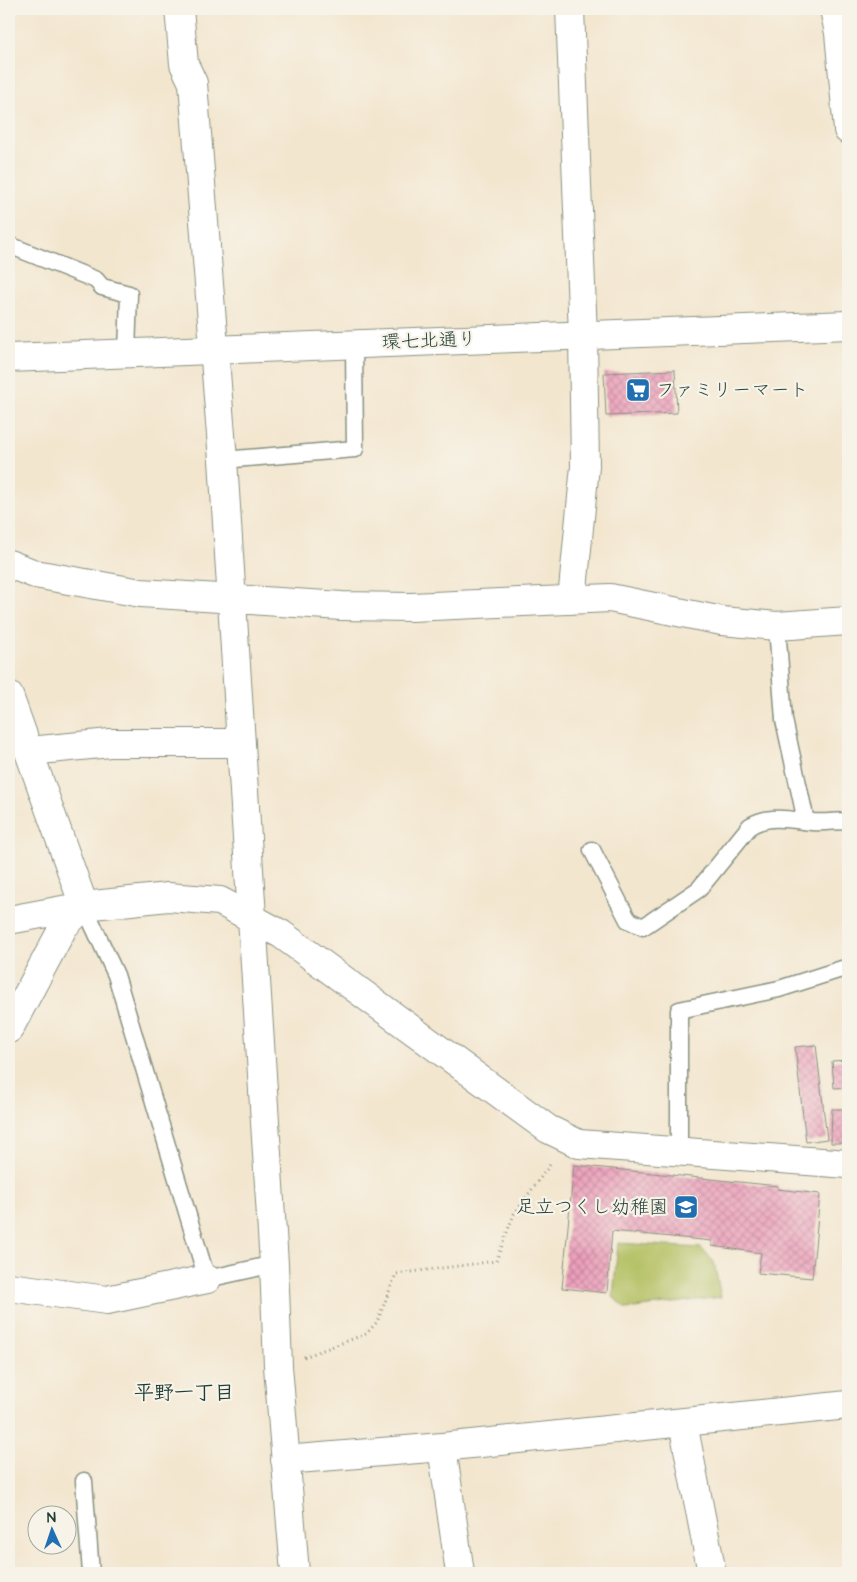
<svg xmlns="http://www.w3.org/2000/svg" width="857" height="1582" font-family="'Architects Daughter','Klee One',sans-serif">
	<style>
		.grass { fill: #b3c062; stroke: #697e4b }
		.building { fill: url(#building-cross-hatch) }
		.lines { fill: none; stroke-linecap: round; stroke-linejoin: round }
		.lane-casing { stroke: #899282; stroke-width: 19 }
		.street-casing { stroke: #899282; stroke-width: 30 }
		.secondary-casing { stroke: #899282; stroke-width: 30 }
		.path { stroke: #899282; stroke-width: 3; stroke-dasharray: 1 4; stroke-linecap: butt }
		.lane { stroke: #fff; stroke-width: 16 }
		.street { stroke: #fff; stroke-width: 28 }
		.secondary { stroke: #fff; stroke-width: 28 }
		.labels { text-anchor: middle; dominant-baseline: central; stroke-width: 4.5; stroke-linejoin: round; paint-order: stroke }
		.street-label { font-size: 19px; fill: #1f3d34; stroke: #f7f3e8 }
		.poi-label { font-size: 19px; fill: #1f3d34; stroke: #f7f3e8; text-anchor: start }
		.neighbourhood-label { font-size: 20px; font-weight: bold; fill: #1f3d34; stroke: #f7f3e8 }
	</style>
	<defs>
		<pattern id="building-cross-hatch" width="8" height="8" patternUnits="userSpaceOnUse" patternTransform="scale(1.25)"><rect width="8" height="8" fill="#ed9fbb"/><path d="M0 0l8 8M0 8l8-8" fill="none" stroke="#bf8399"/></pattern>
	</defs>
	<rect width="100%" height="100%" fill="#f7f3e8"/>
	<filter id="ink" filterUnits="userSpaceOnUse"><feTurbulence type="fractalNoise" baseFrequency=".02" numOctaves="2"/><feDisplacementMap in="SourceGraphic" scale="10" xChannelSelector="R" yChannelSelector="G"/><feConvolveMatrix kernelMatrix="1 2 1 2 8 2 1 2 1" color-interpolation-filters="sRGB"/></filter>
	<filter id="wash" filterUnits="userSpaceOnUse"><feTurbulence type="fractalNoise" baseFrequency=".0096" numOctaves="4" result="noise"/><feDisplacementMap in="SourceGraphic" scale="20" xChannelSelector="R" yChannelSelector="G"/><feGaussianBlur stdDeviation="1.12" result="paint"/><feColorMatrix in="noise" values="0 0 0 0 0 0 0 0 0 0 0 0 0 0 0 0 0 1.4 0 .05"/><feComposite in="paint" operator="in"/></filter>
	<g filter="url(#wash)">
		<rect width="100%" height="100%" fill="#f3e6cf"/>
		<!-- grass -->
		<path class="grass" d="M 618,1243 L 701,1248 L 714,1262 L 721,1297 L 626,1309 L 613,1297 Z"/>
		<g id="blocks">
			<!-- building -->
			<path class="building" d="M 675,370 L 677,413 L 606,416 L 604,373 Z
				M 816,1045 L 827,1139 L 806,1142 L 795,1047 Z
				M 848,1060 L 848,1087 L 834,1088 L 832,1061 Z
				M 832,1109 L 848,1109 L 848,1143 L 831,1143 Z
				M 574,1165 L 778,1186 L 777,1189 L 820,1194 L 812,1278 L 758,1273 L 761,1253 L 712,1246 L 712,1241 L 612,1231 L 607,1293 L 562,1288 Z"/>
		</g>
	</g>
	<g filter="url(#ink)">
		<use href="#blocks" fill-opacity="0" stroke="#899282" stroke-width="1"/>
		<g class="lines">
			<defs>
				<path id="lane" d="M 9,245 L 96,280 L 102,287 L 129,294 L 127,353
					M 223,460 L 355,449 L 354,344
					M 777,626 L 784,720 L 806,821
					M 592,850 L 628,920 L 643,927 L 699,889 L 750,826 C 769,814 792,820 812,822 C 824,823 836,821 848,821
					M 84,906 L 116,975 L 207,1279 L 274,1264
					M 679,1153 L 679,1010 L 779,989 L 848,967
					M 84,1481 L 91,1573"/>
				<path id="street" d="M 179,9 L 184,64 L 193,83 L 223,460 L 274,1264 L 278,1366 L 295,1573
					M 570,9 L 583,335 L 585,466 L 572,600
					M 834,9 L 839,33 L 848,130
					M 9,564 L 35,574 L 141,593 L 342,606 L 411,607 L 610,598 L 722,621 L 777,626 L 848,621
					M 9,696 L 84,906 L 64,926 L 9,1029
					M 30,751 L 110,743 L 241,743
					M 9,920 L 84,906 L 168,897 L 220,901 L 281,934 L 548,1129 L 579,1144 L 848,1164
					M 9,1287 L 107,1300 L 207,1279
					M 683,1423 L 712,1573
					M 442,1447 L 460,1573
					M 285,1460 L 442,1447 L 848,1405"/>
				<path id="secondary" d="M 9,358 L 848,325"/>
			</defs>
			<!-- lane casing -->
			<use href="#lane" class="lane-casing"/>
			<!-- street casing -->
			<use href="#street" class="street-casing"/>
			<!-- secondary casing -->
			<use href="#secondary" class="secondary-casing"/>
			<!-- path -->
			<path class="path" d="M 304,1357 L 366,1334 L 377,1322 L 396,1274 L 496,1261 L 514,1214 L 552,1162"/>
			<!-- lane -->
			<use href="#lane" class="lane"/>
			<!-- street -->
			<use href="#street" class="street"/>
			<!-- secondary -->
			<use href="#secondary" class="secondary"/>
		</g>
	</g>
	<!-- icons -->
	<defs>
		<symbol id="supermarket-square" viewBox="-11 -11 22 22"><rect x="-9" y="-9" width="18" height="18" rx="4" fill="#1f6fb2" stroke="#f7f3e8"/><path d="M-6-5.5h2.5l.6 2H6L4.5 2H-2.5L-4.4-4H-6ZM-1.5 3.2a1.3 1.3 0 1 0 .1 0ZM3 3.2a1.3 1.3 0 1 0 .1 0Z" fill="#fff"/></symbol>
		<symbol id="school-square" viewBox="-11 -11 22 22"><rect x="-9" y="-9" width="18" height="18" rx="4" fill="#1f6fb2" stroke="#f7f3e8"/><path d="M0-5L7-2L0 1L-7-2ZM-4 1L0 2.5L4 1V4Q0 6-4 4Z" fill="#fff"/></symbol>
	</defs>
	<g fill-rule="evenodd">
		<use href="#supermarket-square" x="624" y="376" width="28" height="28"/>
		<use href="#school-square" x="672" y="1193" width="28" height="28"/>
	</g>
	<g class="labels">
		<!-- street labels -->
		<g class="street-label">
			<text transform="translate(429 341) rotate(-2)">環七北通り</text>
		</g>
		<!-- poi labels -->
		<g class="poi-label">
			<text x="656" y="390">ファミリーマート</text>
			<text x="668" y="1207" text-anchor="end">足立つくし幼稚園</text>
		</g>
		<!-- neighbourhood labels -->
		<g class="neighbourhood-label">
			<text x="184" y="1393">平野一丁目</text>
		</g>
	</g>
	<!-- margin -->
	<rect width="857" height="1582" fill="none" stroke="#f7f3e8" stroke-width="30"/>
	<!-- north arrow -->
	<g transform="translate(52 1530) rotate(357)"><circle r="24" fill="#f7f3e8" stroke="#a1aaa0"/>
	<path d="M0-4L9 19L0 12L-9 19Z" fill="#1f6fb2"/>
	<text y="-8" font-size="14" font-weight="bold" text-anchor="middle" fill="#1f3d34">N</text>
	</g>
</svg>
